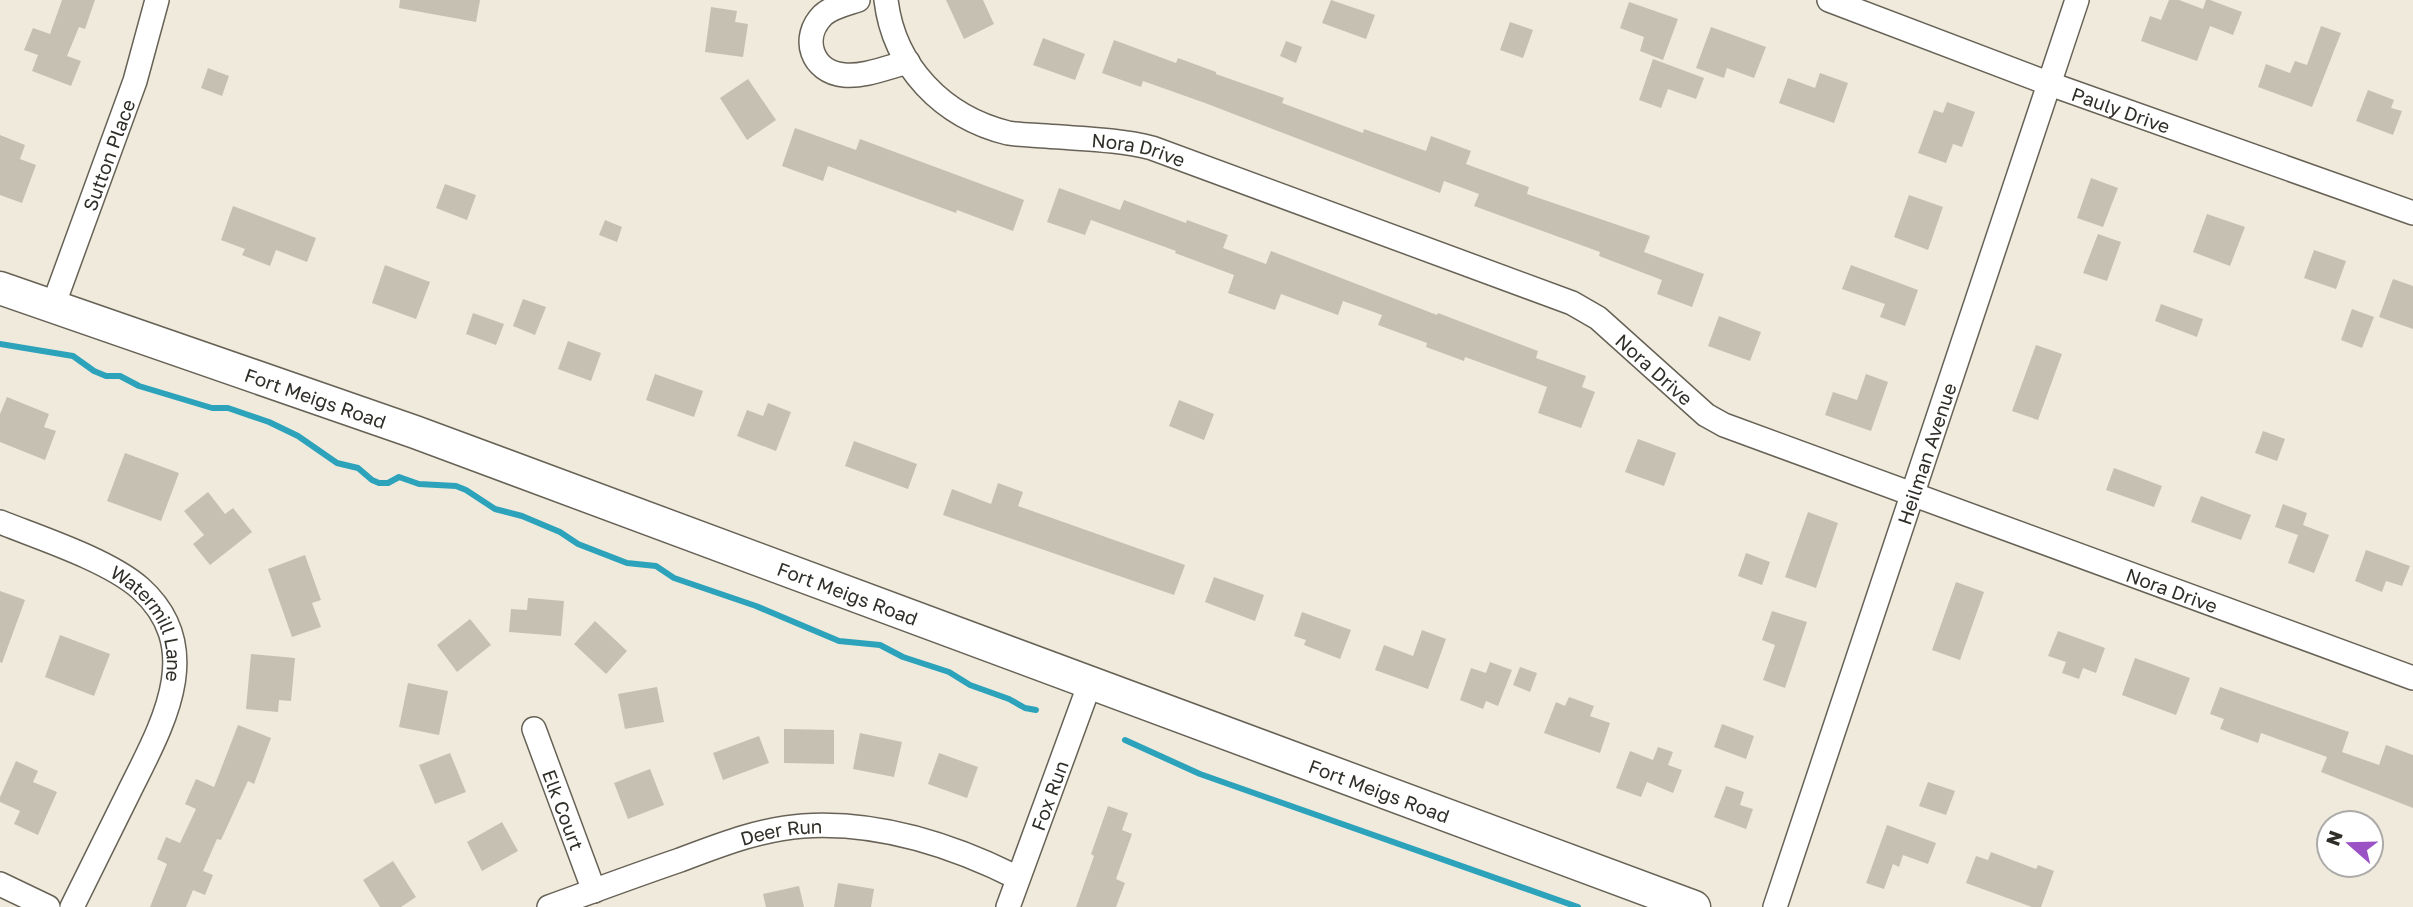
<svg xmlns="http://www.w3.org/2000/svg" width="2413" height="907" font-family="'Golos Text',sans-serif">
	<style>
		.lines { fill: none; stroke-linecap: round; stroke-linejoin: round }
		.stream { stroke: #2ca3bb; stroke-width: 6 }
		.building { fill: #c5c0b2 }
		.street-casing { stroke: #676256; stroke-width: 26 }
		.secondary-casing { stroke: #676256; stroke-width: 35 }
		.street { stroke: #fff; stroke-width: 23 }
		.secondary { stroke: #fff; stroke-width: 32 }
		.labels { text-anchor: middle; dominant-baseline: central; stroke-width: 7; stroke-linejoin: round; paint-order: stroke }
		.street-label { font-size: 19px; fill: #302e28; stroke: #fff }
	</style>
	<rect width="100%" height="100%" fill="#f0eadc"/>
	<g class="lines">
		<!-- stream -->
		<path class="stream" d="M 0,344 L 73,356 L 94,371 L 106,376 L 120,376 L 139,386 L 212,408 L 228,408 L 269,422 L 298,436 L 337,463 L 358,468 L 372,480 L 379,483 L 388,483 L 399,477 L 419,484 L 456,486 L 466,490 L 495,509 L 522,516 L 560,532 L 578,544 L 627,563 L 656,566 L 674,578 L 756,606 L 839,641 L 880,645 L 903,657 L 949,672 L 970,685 L 1009,699 L 1025,708 L 1036,710
			M 1125,740 L 1200,774 L 1578,907"/>
	</g>
	<!-- building -->
	<path class="building" d="M 62,0 L 95,0 L 85,29 L 79,27 L 67,56 L 81,61 L 71,86 L 32,71 L 38,55 L 24,50 L 33,28 L 50,34 Z
		M 400,0 L 480,0 L 476,22 L 399,8 Z
		M 946,0 L 983,0 L 994,24 L 964,39 Z
		M 1331,0 L 1375,15 L 1366,39 L 1322,23 Z
		M 2169,0 L 2179,0 L 2203,9 L 2206,0 L 2210,0 L 2242,12 L 2233,35 L 2210,26 L 2197,61 L 2141,41 L 2150,16 L 2161,20 Z
		M 1629,2 L 1678,19 L 1663,60 L 1640,51 L 1644,37 L 1620,28 Z
		M 711,7 L 737,11 L 735,22 L 748,24 L 743,57 L 705,52 Z
		M 1510,22 L 1533,30 L 1523,58 L 1500,50 Z
		M 2321,26 L 2341,33 L 2312,107 L 2258,87 L 2266,64 L 2290,73 L 2295,61 L 2307,65 Z
		M 1711,27 L 1766,47 L 1754,78 L 1727,68 L 1724,78 L 1696,68 Z
		M 1043,38 L 1085,54 L 1075,80 L 1033,65 Z
		M 1114,40 L 1176,63 L 1178,58 L 1216,72 L 1216,74 L 1284,98 L 1282,103 L 1363,133 L 1364,129 L 1426,151 L 1431,136 L 1471,151 L 1466,164 L 1529,187 L 1527,194 L 1650,236 L 1644,252 L 1704,274 L 1692,307 L 1657,294 L 1662,280 L 1599,256 L 1600,252 L 1474,206 L 1479,194 L 1444,181 L 1440,193 L 1205,103 L 1143,81 L 1141,87 L 1102,73 Z
		M 1286,41 L 1302,47 L 1296,63 L 1280,56 Z
		M 1653,59 L 1704,78 L 1696,99 L 1668,89 L 1661,108 L 1639,100 Z
		M 208,68 L 229,76 L 222,96 L 201,88 Z
		M 1820,73 L 1848,83 L 1834,123 L 1779,103 L 1788,78 L 1815,88 Z
		M 748,79 L 776,120 L 747,140 L 720,98 Z
		M 2368,90 L 2394,100 L 2391,108 L 2402,111 L 2393,135 L 2356,121 Z
		M 1947,102 L 1975,112 L 1962,147 L 1953,144 L 1946,163 L 1918,153 L 1934,110 L 1943,113 Z
		M 795,128 L 856,150 L 860,139 L 1024,200 L 1013,231 L 957,210 L 956,213 L 828,166 L 823,181 L 782,166 Z
		M 0,135 L 25,145 L 20,159 L 36,165 L 22,203 L 0,195 Z
		M 2091,178 L 2118,188 L 2103,227 L 2077,218 Z
		M 445,184 L 476,195 L 467,220 L 436,208 Z
		M 1059,188 L 1120,210 L 1124,200 L 1186,223 L 1187,220 L 1228,235 L 1223,248 L 1266,264 L 1271,251 L 1437,315 L 1438,313 L 1538,351 L 1536,358 L 1586,376 L 1582,387 L 1595,392 L 1581,428 L 1538,413 L 1547,387 L 1465,357 L 1464,361 L 1426,347 L 1427,343 L 1378,325 L 1382,315 L 1343,301 L 1338,315 L 1281,294 L 1275,310 L 1228,293 L 1234,275 L 1175,253 L 1176,251 L 1091,220 L 1085,235 L 1047,222 Z
		M 1909,195 L 1943,207 L 1928,250 L 1894,237 Z
		M 233,206 L 316,238 L 307,262 L 276,250 L 270,266 L 242,255 L 245,249 L 221,240 Z
		M 2207,214 L 2245,227 L 2230,266 L 2193,252 Z
		M 605,220 L 622,227 L 617,242 L 599,235 Z
		M 2098,234 L 2121,242 L 2107,281 L 2083,273 Z
		M 2314,250 L 2346,261 L 2336,289 L 2304,278 Z
		M 385,265 L 430,282 L 416,319 L 372,303 Z
		M 1851,265 L 1918,290 L 1905,326 L 1880,317 L 1885,304 L 1842,289 Z
		M 2393,279 L 2413,286 L 2413,329 L 2379,317 Z
		M 523,299 L 546,307 L 535,335 L 513,326 Z
		M 2161,304 L 2203,319 L 2197,337 L 2155,321 Z
		M 2352,309 L 2374,317 L 2362,348 L 2341,340 Z
		M 473,313 L 504,324 L 496,345 L 466,334 Z
		M 1719,316 L 1761,332 L 1750,361 L 1708,346 Z
		M 568,341 L 601,353 L 591,381 L 558,369 Z
		M 2036,345 L 2062,354 L 2038,420 L 2012,411 Z
		M 655,374 L 703,391 L 694,417 L 646,400 Z
		M 1866,374 L 1888,382 L 1871,431 L 1825,415 L 1833,392 L 1857,400 Z
		M 7,397 L 49,414 L 44,427 L 56,431 L 45,460 L 0,442 L 0,414 Z
		M 1179,400 L 1214,414 L 1204,440 L 1169,426 Z
		M 768,403 L 791,412 L 776,451 L 737,436 L 747,410 L 763,416 Z
		M 2263,431 L 2285,439 L 2277,461 L 2255,453 Z
		M 1638,439 L 1676,453 L 1664,486 L 1625,472 Z
		M 854,441 L 917,464 L 908,489 L 845,466 Z
		M 125,453 L 179,473 L 161,521 L 107,501 Z
		M 2114,468 L 2162,486 L 2154,507 L 2106,490 Z
		M 998,483 L 1023,492 L 1018,506 L 1185,565 L 1174,595 L 943,515 L 952,489 L 991,504 Z
		M 208,492 L 225,514 L 233,508 L 252,532 L 210,565 L 193,544 L 204,535 L 184,511 Z
		M 2201,496 L 2251,515 L 2241,540 L 2191,522 Z
		M 2283,504 L 2307,513 L 2303,525 L 2329,535 L 2314,573 L 2288,563 L 2298,535 L 2275,527 Z
		M 1808,512 L 1838,523 L 1816,588 L 1785,577 Z
		M 2366,550 L 2410,566 L 2402,586 L 2386,581 L 2382,592 L 2355,581 Z
		M 1746,553 L 1770,562 L 1762,585 L 1738,576 Z
		M 305,555 L 321,600 L 312,603 L 321,627 L 292,637 L 268,569 Z
		M 1214,577 L 1264,595 L 1255,621 L 1205,602 Z
		M 1956,582 L 1984,592 L 1960,660 L 1932,650 Z
		M 0,591 L 25,600 L 2,663 L 0,662 Z
		M 528,598 L 564,601 L 561,636 L 509,632 L 511,609 L 527,610 Z
		M 1772,611 L 1807,622 L 1785,688 L 1763,680 L 1775,645 L 1762,640 Z
		M 1302,612 L 1351,630 L 1340,659 L 1304,645 L 1306,640 L 1294,636 Z
		M 470,619 L 491,645 L 457,672 L 437,645 Z
		M 595,621 L 627,651 L 606,674 L 574,644 Z
		M 1422,630 L 1446,639 L 1428,689 L 1375,670 L 1384,645 L 1413,656 Z
		M 2058,631 L 2105,648 L 2096,673 L 2083,668 L 2079,679 L 2062,673 L 2066,662 L 2048,656 Z
		M 60,635 L 110,654 L 94,696 L 45,677 Z
		M 251,654 L 295,658 L 291,701 L 279,700 L 278,712 L 246,709 Z
		M 2135,658 L 2190,678 L 2176,715 L 2122,695 Z
		M 1490,662 L 1512,670 L 1498,706 L 1486,701 L 1483,709 L 1460,700 L 1471,668 L 1486,673 Z
		M 1520,667 L 1537,673 L 1530,692 L 1513,685 Z
		M 408,683 L 448,691 L 439,735 L 399,727 Z
		M 657,687 L 664,722 L 625,729 L 618,694 Z
		M 2220,687 L 2349,732 L 2342,752 L 2379,765 L 2386,745 L 2413,755 L 2413,808 L 2321,772 L 2327,757 L 2261,733 L 2258,743 L 2220,729 L 2224,719 L 2210,714 Z
		M 1569,697 L 1594,706 L 1590,716 L 1610,723 L 1600,753 L 1544,733 L 1556,702 L 1565,706 Z
		M 1722,724 L 1754,736 L 1746,759 L 1714,747 Z
		M 238,725 L 271,738 L 254,784 L 248,781 L 221,840 L 217,839 L 203,871 L 213,875 L 205,895 L 193,890 L 186,907 L 150,907 L 167,864 L 157,859 L 166,837 L 180,843 L 196,809 L 185,804 L 196,779 L 214,787 Z
		M 784,729 L 834,730 L 834,764 L 784,763 Z
		M 860,733 L 902,742 L 894,777 L 853,769 Z
		M 759,736 L 769,763 L 723,780 L 713,753 Z
		M 1658,747 L 1673,752 L 1668,765 L 1682,770 L 1673,793 L 1647,782 L 1641,797 L 1616,788 L 1630,751 L 1653,760 Z
		M 450,753 L 466,792 L 435,804 L 419,765 Z
		M 939,753 L 978,767 L 967,798 L 928,784 Z
		M 16,761 L 38,771 L 33,782 L 57,792 L 38,835 L 14,824 L 20,811 L 0,802 L 0,797 Z
		M 650,769 L 664,805 L 628,819 L 614,783 Z
		M 1928,782 L 1955,791 L 1946,815 L 1919,806 Z
		M 1726,786 L 1744,792 L 1740,805 L 1753,809 L 1746,829 L 1714,817 Z
		M 1108,806 L 1128,813 L 1122,830 L 1132,834 L 1116,879 L 1125,883 L 1116,907 L 1076,907 L 1094,856 L 1091,854 Z
		M 502,822 L 518,851 L 482,871 L 467,842 Z
		M 1887,825 L 1936,843 L 1928,864 L 1903,855 L 1899,867 L 1893,864 L 1884,889 L 1866,883 Z
		M 1991,852 L 2036,869 L 2038,865 L 2054,871 L 2041,907 L 2032,907 L 1966,883 L 1976,856 L 1988,860 Z
		M 393,861 L 416,897 L 401,907 L 380,907 L 363,880 Z
		M 838,883 L 874,889 L 871,907 L 834,907 Z
		M 799,886 L 804,907 L 766,907 L 763,894 Z"/>
	<g class="lines">
		<defs>
			<g id="street">
				<path d="M 858,0 C 846,4 832,7 823,15 C 800,38 812,72 844,75 C 864,77 888,67 908,62"/>
				<path id="s1" d="M 886,0 C 894,67 943,117 1008,133 C 1020,135 1033,135 1046,136 C 1081,139 1118,139 1152,148 L 1572,303 L 1598,318 L 1706,415 L 1724,425 L 2413,678"/>
				<path id="s2" d="M 1829,0 L 2050,84 L 2413,213"/>
				<path id="s3" d="M 53,306 L 135,81 L 157,0"/>
				<path id="s4" d="M 0,522 C 40,538 108,560 140,588 C 208,649 161,727 129,792 C 110,830 91,869 72,907"/>
				<path id="s5" d="M 534,729 L 594,891"/>
				<path d="M 0,884 L 48,907"/>
				<path id="s6" d="M 549,907 C 593,891 636,875 680,860 C 720,845 760,829 803,826 C 877,821 952,845 1018,878"/>
				<path id="s7" d="M 1008,907 L 1090,683"/>
				<path id="s8" d="M 1775,907 L 2077,0"/>
			</g>
			<g id="secondary">
				<path id="s9" d="M 0,288 L 415,432 L 1694,907"/>
			</g>
		</defs>
		<!-- street casing -->
		<use href="#street" class="street-casing"/>
		<!-- secondary casing -->
		<use href="#secondary" class="secondary-casing"/>
		<!-- street -->
		<use href="#street" class="street"/>
		<!-- secondary -->
		<use href="#secondary" class="secondary"/>
	</g>
	<g class="labels">
		<!-- street labels -->
		<g class="street-label">
			<text stroke="none"><textPath href="#s2" startOffset="312">Pauly Drive</textPath></text>
			<text stroke="none"><textPath href="#s1" startOffset="324">Nora Drive</textPath></text>
			<text stroke="none"><textPath href="#s3" startOffset="161">Sutton Place</textPath></text>
			<text stroke="none"><textPath href="#s1" startOffset="891">Nora Drive</textPath></text>
			<text stroke="none"><textPath href="#s9" startOffset="334">Fort Meigs Road</textPath></text>
			<text stroke="none"><textPath href="#s8" startOffset="478">Heilman Avenue</textPath></text>
			<text stroke="none"><textPath href="#s1" startOffset="1458">Nora Drive</textPath></text>
			<text stroke="none"><textPath href="#s9" startOffset="901">Fort Meigs Road</textPath></text>
			<text stroke="none"><textPath href="#s4" startOffset="191">Watermill Lane</textPath></text>
			<text stroke="none"><textPath href="#s9" startOffset="1468">Fort Meigs Road</textPath></text>
			<text stroke="none"><textPath href="#s7" startOffset="119">Fox Run</textPath></text>
			<text stroke="none"><textPath href="#s5" startOffset="86">Elk Court</textPath></text>
			<text stroke="none"><textPath href="#s6" startOffset="245">Deer Run</textPath></text>
		</g>
	</g>
	<!-- north arrow -->
	<g transform="translate(2350 844) rotate(290)"><circle r="33" fill="#ffffff" stroke="#acaba9" stroke-width="2"/>
	<path d="M0-5L12 26L0 18L-12 26Z" fill="#9b52c5"/>
	<text y="-10" font-size="19" font-weight="bold" text-anchor="middle" fill="#302e28">N</text>
	</g>
</svg>
